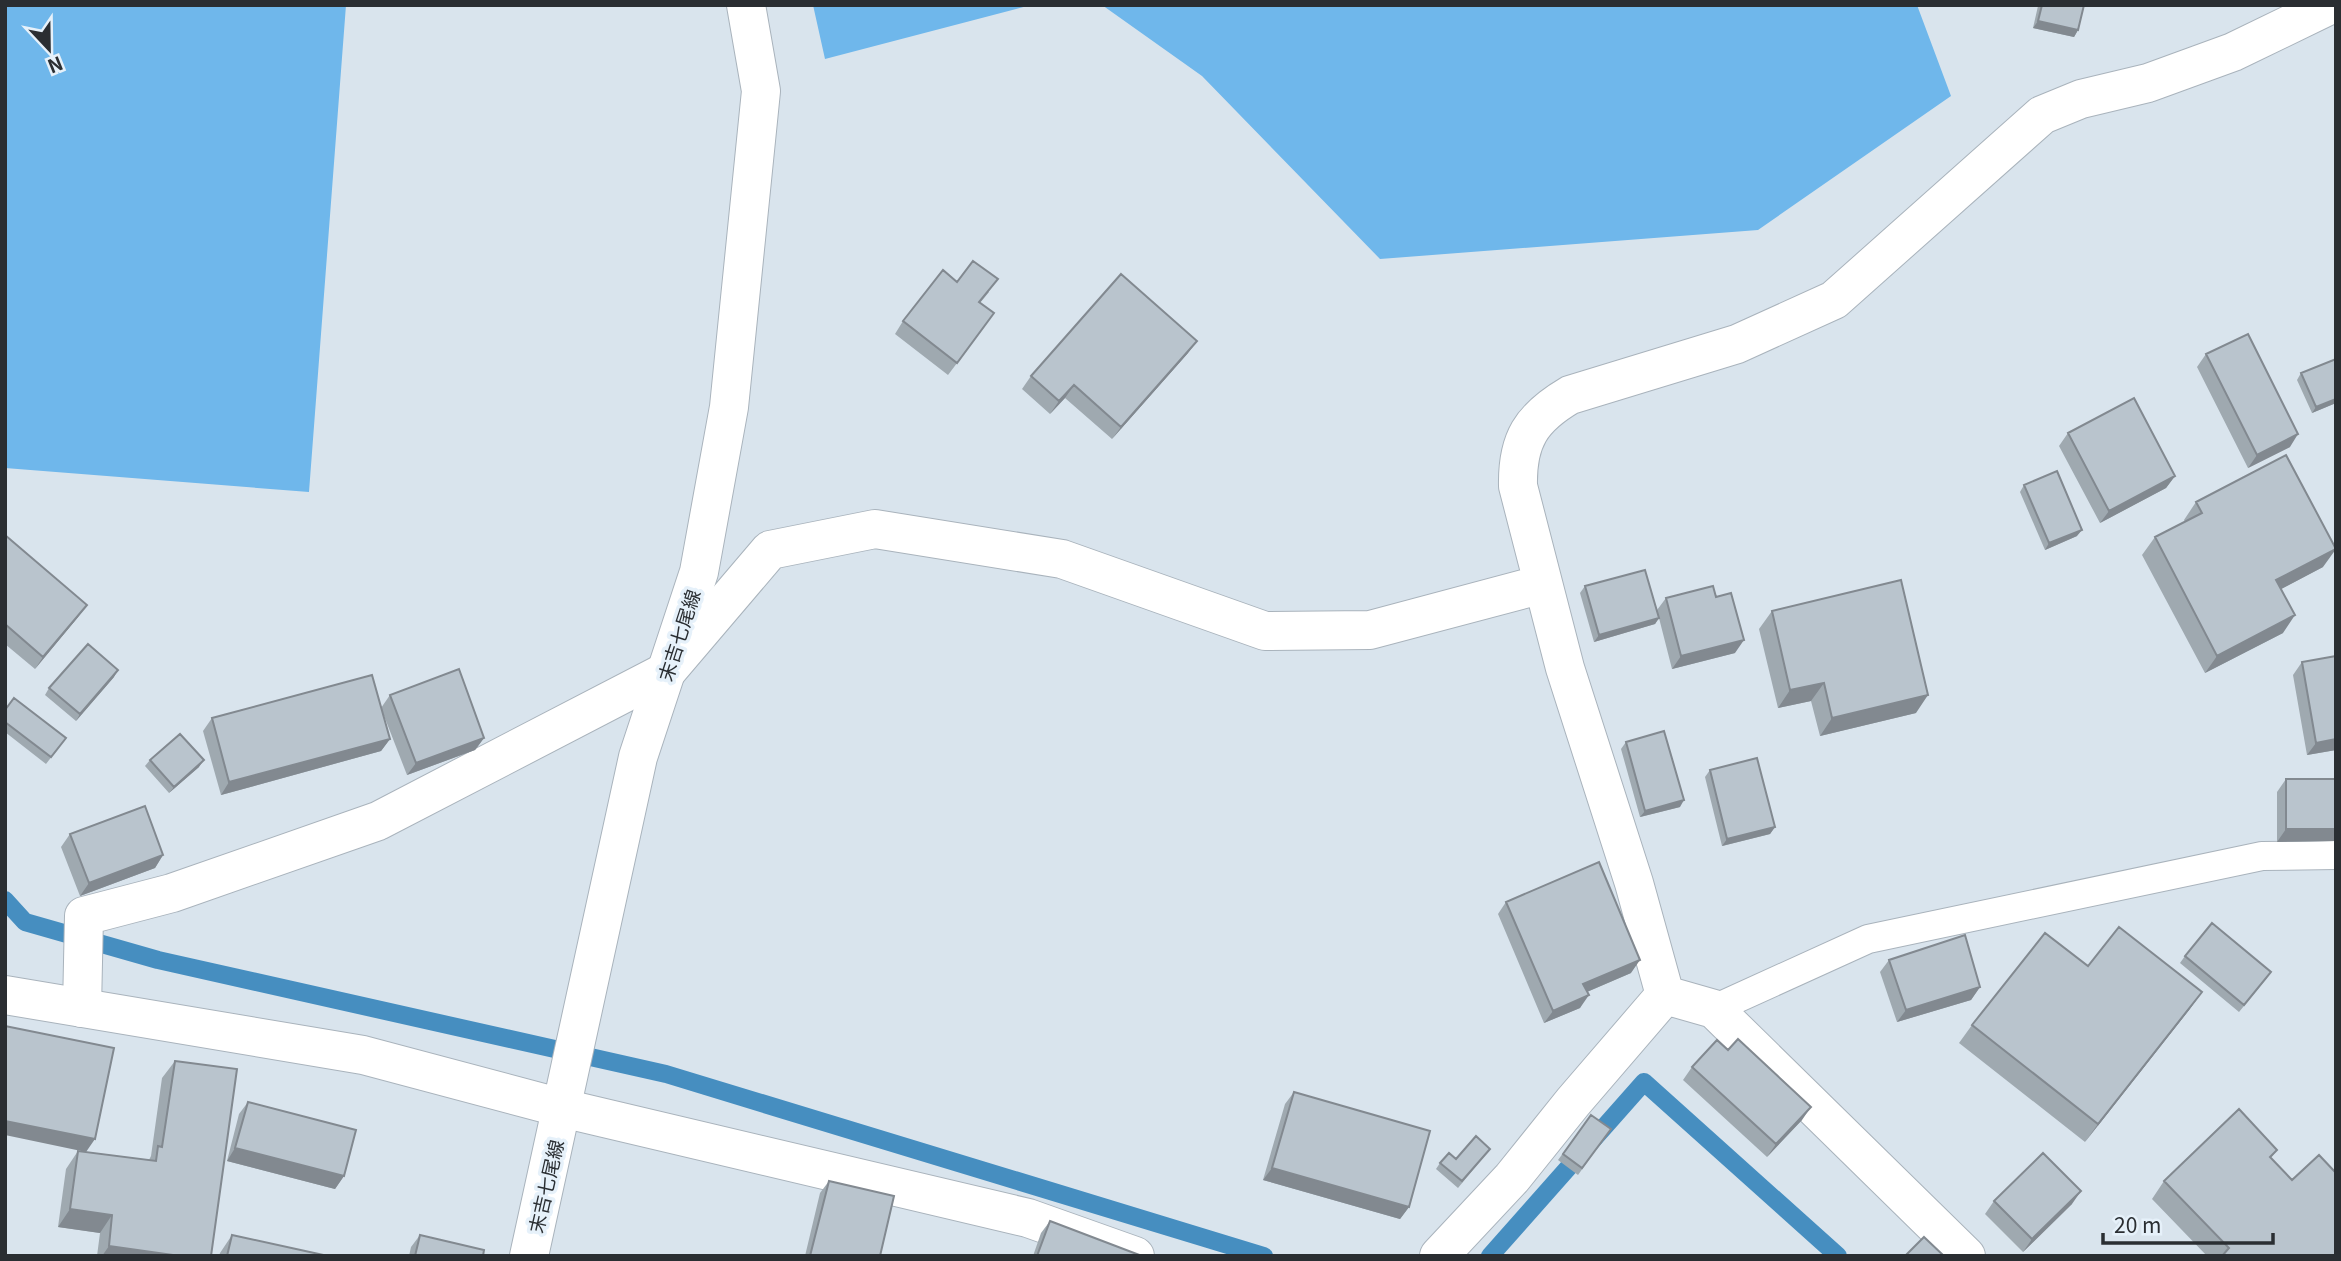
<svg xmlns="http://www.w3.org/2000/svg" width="2341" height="1261" font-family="Georgia,'Noto Sans JP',serif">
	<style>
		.forest { fill: #6fb7eb }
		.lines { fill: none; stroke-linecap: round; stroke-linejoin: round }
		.stream { stroke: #468ec0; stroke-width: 18 }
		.service-casing { stroke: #a9b3bc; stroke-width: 30 }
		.minor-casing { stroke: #a9b3bc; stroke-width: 40 }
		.tertiary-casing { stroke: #a9b3bc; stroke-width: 40 }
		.secondary-casing { stroke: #a9b3bc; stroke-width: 40 }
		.service { stroke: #fff; stroke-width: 28 }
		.minor { stroke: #fff; stroke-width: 38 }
		.tertiary { stroke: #fff; stroke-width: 38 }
		.secondary { stroke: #fff; stroke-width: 38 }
		.wall { fill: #9fa9b0 }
		.shaded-wall { fill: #828990 }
		.building { fill: #b9c4cd; stroke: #828990; stroke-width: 2 }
		.labels { text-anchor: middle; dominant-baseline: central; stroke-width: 7; stroke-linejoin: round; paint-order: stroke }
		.street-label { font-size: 19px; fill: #2a2e32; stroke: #e6f1fa }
	</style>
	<rect width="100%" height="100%" fill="#d9e4ed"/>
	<!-- forest -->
	<path class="forest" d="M 5,5 L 346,5 L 309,492 L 5,468 Z
		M 813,5 L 1031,5 L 825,59 Z
		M 1102,5 L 1917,5 L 1951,96 L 1758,230 L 1380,259 L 1202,76 Z"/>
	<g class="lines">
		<!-- stream -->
		<path class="stream" d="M 5,900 L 25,922 L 158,960 L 666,1074 L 1264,1256
			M 1490,1256 L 1644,1082 L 1838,1256"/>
		<defs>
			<path id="service" d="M 1714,1009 L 1868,939 L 2262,856 L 2336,855"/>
			<path id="minor" d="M 1665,995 L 1714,1009 L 1966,1256
				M 82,1008 L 84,916 L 172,893 L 378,821 L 667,671 L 770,550 L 875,529 L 1062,559 L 1265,631 L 1370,630 L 1543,584
				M 562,1108 L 1028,1218 L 1135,1256
				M 1439,1256 L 1512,1178 L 1573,1102 L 1665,995 L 1634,883 L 1565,668 L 1518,486 C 1517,440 1531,418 1570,395 L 1737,344 L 1834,300 L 2042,115 L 2081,99 L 2148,83 L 2233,52 L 2330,5"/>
			<path id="tertiary" d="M 5,995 L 363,1055 L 562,1108"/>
			<path id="secondary" d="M 529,1256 L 638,757 L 699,572 L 729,407 L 761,91 L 746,5"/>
		</defs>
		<!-- service casing -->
		<use href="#service" class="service-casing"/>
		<!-- minor casing -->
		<use href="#minor" class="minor-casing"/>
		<!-- tertiary casing -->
		<use href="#tertiary" class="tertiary-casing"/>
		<!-- secondary casing -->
		<use href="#secondary" class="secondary-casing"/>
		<!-- service -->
		<use href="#service" class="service"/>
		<!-- minor -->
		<use href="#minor" class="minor"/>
		<!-- tertiary -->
		<use href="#tertiary" class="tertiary"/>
		<!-- secondary -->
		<use href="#secondary" class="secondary"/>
	</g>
	<!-- wall -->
	<path class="wall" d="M 2084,5 L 2078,30 L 2074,37 L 2033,28 L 2038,6 Z
		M 957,282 L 989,292 L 980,303 L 985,326 L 948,375 L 895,334 L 903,321 Z
		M 1188,353 L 1112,439 L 1065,398 L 1050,414 L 1022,389 L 1031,376 Z
		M 2206,354 L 2290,447 L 2248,468 L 2197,367 Z
		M 2301,373 L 2336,403 L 2312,413 L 2297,380 Z
		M 2068,433 L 2175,476 L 2166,488 L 2100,523 L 2059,446 Z
		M 2024,485 L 2077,536 L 2045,550 L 2020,492 Z
		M 2196,502 L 2323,567 L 2281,589 L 2283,633 L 2205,673 L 2142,555 L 2155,537 L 2185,522 L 2184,520 Z
		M 5,535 L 78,617 L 35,669 L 5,644 Z
		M 1585,586 L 1657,610 L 1666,598 L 1716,597 L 1735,653 L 1672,669 L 1659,618 L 1655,624 L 1594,642 L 1580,593 Z
		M 1772,611 L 1916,713 L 1820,736 L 1811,701 L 1778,708 L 1759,629 Z
		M 2336,656 L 2336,750 L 2307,755 L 2293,675 L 2302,662 Z
		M 114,677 L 76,721 L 45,695 L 49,688 Z
		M 390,695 L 484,738 L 475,750 L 407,775 L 381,708 L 390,739 L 381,751 L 221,795 L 203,731 L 212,718 L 381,708 Z
		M 5,710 L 66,738 L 46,764 L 5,732 Z
		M 1626,742 L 1680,807 L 1640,817 L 1621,749 Z
		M 150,760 L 199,767 L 169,793 L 145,766 Z
		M 1710,770 L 1775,827 L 1770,834 L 1722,846 L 1705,777 Z
		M 2286,779 L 2336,779 L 2336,841 L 2277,842 L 2277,792 Z
		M 70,834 L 163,855 L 155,868 L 80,896 L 61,847 Z
		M 1506,902 L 1631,973 L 1587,992 L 1580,1008 L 1544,1023 L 1498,914 Z
		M 2185,956 L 2267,978 L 2239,1012 L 2180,963 Z
		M 1889,960 L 1980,987 L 1971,1000 L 1897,1022 L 1880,972 Z
		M 2088,966 L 2202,992 L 2189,1010 L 2085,1142 L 1959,1043 L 1972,1025 Z
		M 175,1061 L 211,1256 L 97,1256 L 100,1233 L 58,1227 L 66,1169 L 78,1151 L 149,1160 L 151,1156 L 162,1078 Z
		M 1692,1067 L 1802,1120 L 1767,1157 L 1683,1080 Z
		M 1294,1092 L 1409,1207 L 1400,1219 L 1263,1180 L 1285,1104 Z
		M 248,1102 L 344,1176 L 335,1189 L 227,1161 L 239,1114 Z
		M 1591,1115 L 1611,1129 L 1578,1175 L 1558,1160 Z
		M 1490,1149 L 1458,1188 L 1436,1169 L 1440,1163 L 1456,1159 Z
		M 2277,1150 L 2271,1158 L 2292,1180 L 2336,1256 L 2207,1256 L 2152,1199 L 2164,1181 Z
		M 829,1181 L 880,1256 L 805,1256 L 820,1193 Z
		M 1994,1201 L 2072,1204 L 2023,1252 L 1985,1214 Z
		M 1050,1221 L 1142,1256 L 1033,1256 L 1041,1233 Z
		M 232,1235 L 328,1256 L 219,1256 L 220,1253 Z
		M 420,1235 L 483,1256 L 409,1256 L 411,1247 Z"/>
	<!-- shaded-wall -->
	<path class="shaded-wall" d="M 2038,21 L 2078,30 L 2074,37 L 2033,28 Z
		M 1197,341 L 1188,353 L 1112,439 L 1121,427 Z
		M 1074,385 L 1065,398 L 1050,414 L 1059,401 Z
		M 2336,399 L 2336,403 L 2312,413 L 2316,407 Z
		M 2298,434 L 2290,447 L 2248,468 L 2257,455 Z
		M 2175,476 L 2166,488 L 2100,523 L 2109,511 Z
		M 2082,530 L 2077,536 L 2045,550 L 2049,543 Z
		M 2336,549 L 2323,567 L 2264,598 L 2276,580 Z
		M 87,605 L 78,617 L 35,669 L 43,657 Z
		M 2295,615 L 2283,633 L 2205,673 L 2217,656 Z
		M 1659,618 L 1655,624 L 1594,642 L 1599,635 Z
		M 1744,640 L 1735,653 L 1672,669 L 1681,656 Z
		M 118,670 L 114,677 L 76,721 L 80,714 Z
		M 1824,683 L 1811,701 L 1778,708 L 1790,690 Z
		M 1928,695 L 1916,713 L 1820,736 L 1832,718 Z
		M 484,738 L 475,750 L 407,775 L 416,763 Z
		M 390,739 L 381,751 L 221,795 L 229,782 Z
		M 2336,739 L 2336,750 L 2307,755 L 2316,743 Z
		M 204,760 L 199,767 L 169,793 L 174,787 Z
		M 1684,800 L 1680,807 L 1640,817 L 1645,811 Z
		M 1775,827 L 1770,834 L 1722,846 L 1727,839 Z
		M 2286,829 L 2336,829 L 2336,841 L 2277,842 Z
		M 163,855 L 155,868 L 80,896 L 89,883 Z
		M 1640,960 L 1631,973 L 1575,997 L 1583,984 Z
		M 1980,987 L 1971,1000 L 1897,1022 L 1906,1010 Z
		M 2202,992 L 2189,1010 L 2085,1142 L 2098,1124 Z
		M 1589,995 L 1580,1008 L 1544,1023 L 1553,1011 Z
		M 1811,1107 L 1802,1120 L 1767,1157 L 1776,1144 Z
		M 5,1121 L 95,1139 L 86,1152 L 5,1135 Z
		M 235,1148 L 344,1176 L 335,1189 L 227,1161 Z
		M 1272,1168 L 1409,1207 L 1400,1219 L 1263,1180 Z
		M 2081,1191 L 2072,1204 L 2023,1252 L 2032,1239 Z
		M 70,1209 L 112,1215 L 100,1233 L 58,1227 Z
		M 109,1246 L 180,1256 L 102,1256 Z"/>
	<!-- building -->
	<path class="building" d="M 2042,5 L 2084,5 L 2078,30 L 2038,21 Z
		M 973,261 L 998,279 L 979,302 L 994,313 L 957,363 L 903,321 L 943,270 L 957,282 Z
		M 1121,274 L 1197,341 L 1121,427 L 1074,385 L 1059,401 L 1031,376 Z
		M 2248,334 L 2298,434 L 2257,455 L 2206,354 Z
		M 2336,359 L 2336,399 L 2316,407 L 2301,373 Z
		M 2134,398 L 2175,476 L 2109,511 L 2068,433 Z
		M 2286,455 L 2336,549 L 2276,580 L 2295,615 L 2217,656 L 2155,537 L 2202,513 L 2196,502 Z
		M 2057,471 L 2082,530 L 2049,543 L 2024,485 Z
		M 5,535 L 87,605 L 43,657 L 5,624 Z
		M 1645,570 L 1659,618 L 1599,635 L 1585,586 Z
		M 1901,580 L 1928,695 L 1832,718 L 1824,683 L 1790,690 L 1772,611 Z
		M 1713,586 L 1716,597 L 1731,593 L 1744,640 L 1681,656 L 1666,598 Z
		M 88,644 L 118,670 L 80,714 L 49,688 Z
		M 2336,656 L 2336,739 L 2316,743 L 2302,662 Z
		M 459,669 L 484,738 L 416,763 L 390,695 Z
		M 372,675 L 390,739 L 229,782 L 212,718 Z
		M 14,698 L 66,738 L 51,757 L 5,722 L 5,710 Z
		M 1664,731 L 1684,800 L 1645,811 L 1626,742 Z
		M 180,734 L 204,760 L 174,787 L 150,760 Z
		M 1757,758 L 1775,827 L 1727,839 L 1710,770 Z
		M 2286,779 L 2336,779 L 2336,829 L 2286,829 Z
		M 145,806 L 163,855 L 89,883 L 70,834 Z
		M 1599,862 L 1640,960 L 1583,984 L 1589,995 L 1553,1011 L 1506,902 Z
		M 2212,923 L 2271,972 L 2244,1005 L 2185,956 Z
		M 2119,927 L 2202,992 L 2098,1124 L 1972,1025 L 2045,933 L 2088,966 Z
		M 1965,935 L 1980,987 L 1906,1010 L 1889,960 Z
		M 5,1026 L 114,1048 L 95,1139 L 5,1121 Z
		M 1738,1039 L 1811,1107 L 1776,1144 L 1692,1067 L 1717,1040 L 1728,1050 Z
		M 175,1061 L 237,1069 L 211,1256 L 180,1256 L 109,1246 L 112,1215 L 70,1209 L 78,1151 L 156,1161 L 158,1146 L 162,1147 Z
		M 1294,1092 L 1430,1131 L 1409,1207 L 1272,1168 Z
		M 248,1102 L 356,1130 L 344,1176 L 235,1148 Z
		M 2239,1109 L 2277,1150 L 2270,1157 L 2292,1180 L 2319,1155 L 2336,1173 L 2336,1256 L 2222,1256 L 2229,1248 L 2164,1181 Z
		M 1591,1115 L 1611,1129 L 1582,1168 L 1563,1154 Z
		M 1476,1136 L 1490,1149 L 1462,1181 L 1440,1163 L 1449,1153 L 1456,1159 Z
		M 2043,1153 L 2081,1191 L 2032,1239 L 1994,1201 Z
		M 829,1181 L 894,1196 L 880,1256 L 810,1256 Z
		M 1050,1221 L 1142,1256 L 1037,1256 Z
		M 232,1235 L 328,1256 L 227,1256 Z
		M 420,1235 L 484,1250 L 483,1256 L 415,1256 Z
		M 1924,1237 L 1944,1256 L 1905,1256 Z"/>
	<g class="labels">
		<!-- street labels -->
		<g class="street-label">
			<text transform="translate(678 635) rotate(-72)">末吉七尾線</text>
			<text transform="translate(545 1186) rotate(-77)">末吉七尾線</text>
		</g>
	</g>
	<!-- border -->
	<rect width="2341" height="1261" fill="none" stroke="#2a2e32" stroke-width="14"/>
	<!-- north arrow -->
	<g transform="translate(49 49) rotate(158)" stroke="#e6f1fa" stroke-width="5" paint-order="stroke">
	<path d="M0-5L12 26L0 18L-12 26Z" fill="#2a2e32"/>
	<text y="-10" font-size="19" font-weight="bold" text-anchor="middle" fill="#2a2e32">N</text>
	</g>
	<!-- scale -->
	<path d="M2103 1233v10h170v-10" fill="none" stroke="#2a2e32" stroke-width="3.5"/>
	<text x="2114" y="1233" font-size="21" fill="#2a2e32" stroke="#e6f1fa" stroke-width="5" paint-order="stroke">20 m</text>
</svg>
